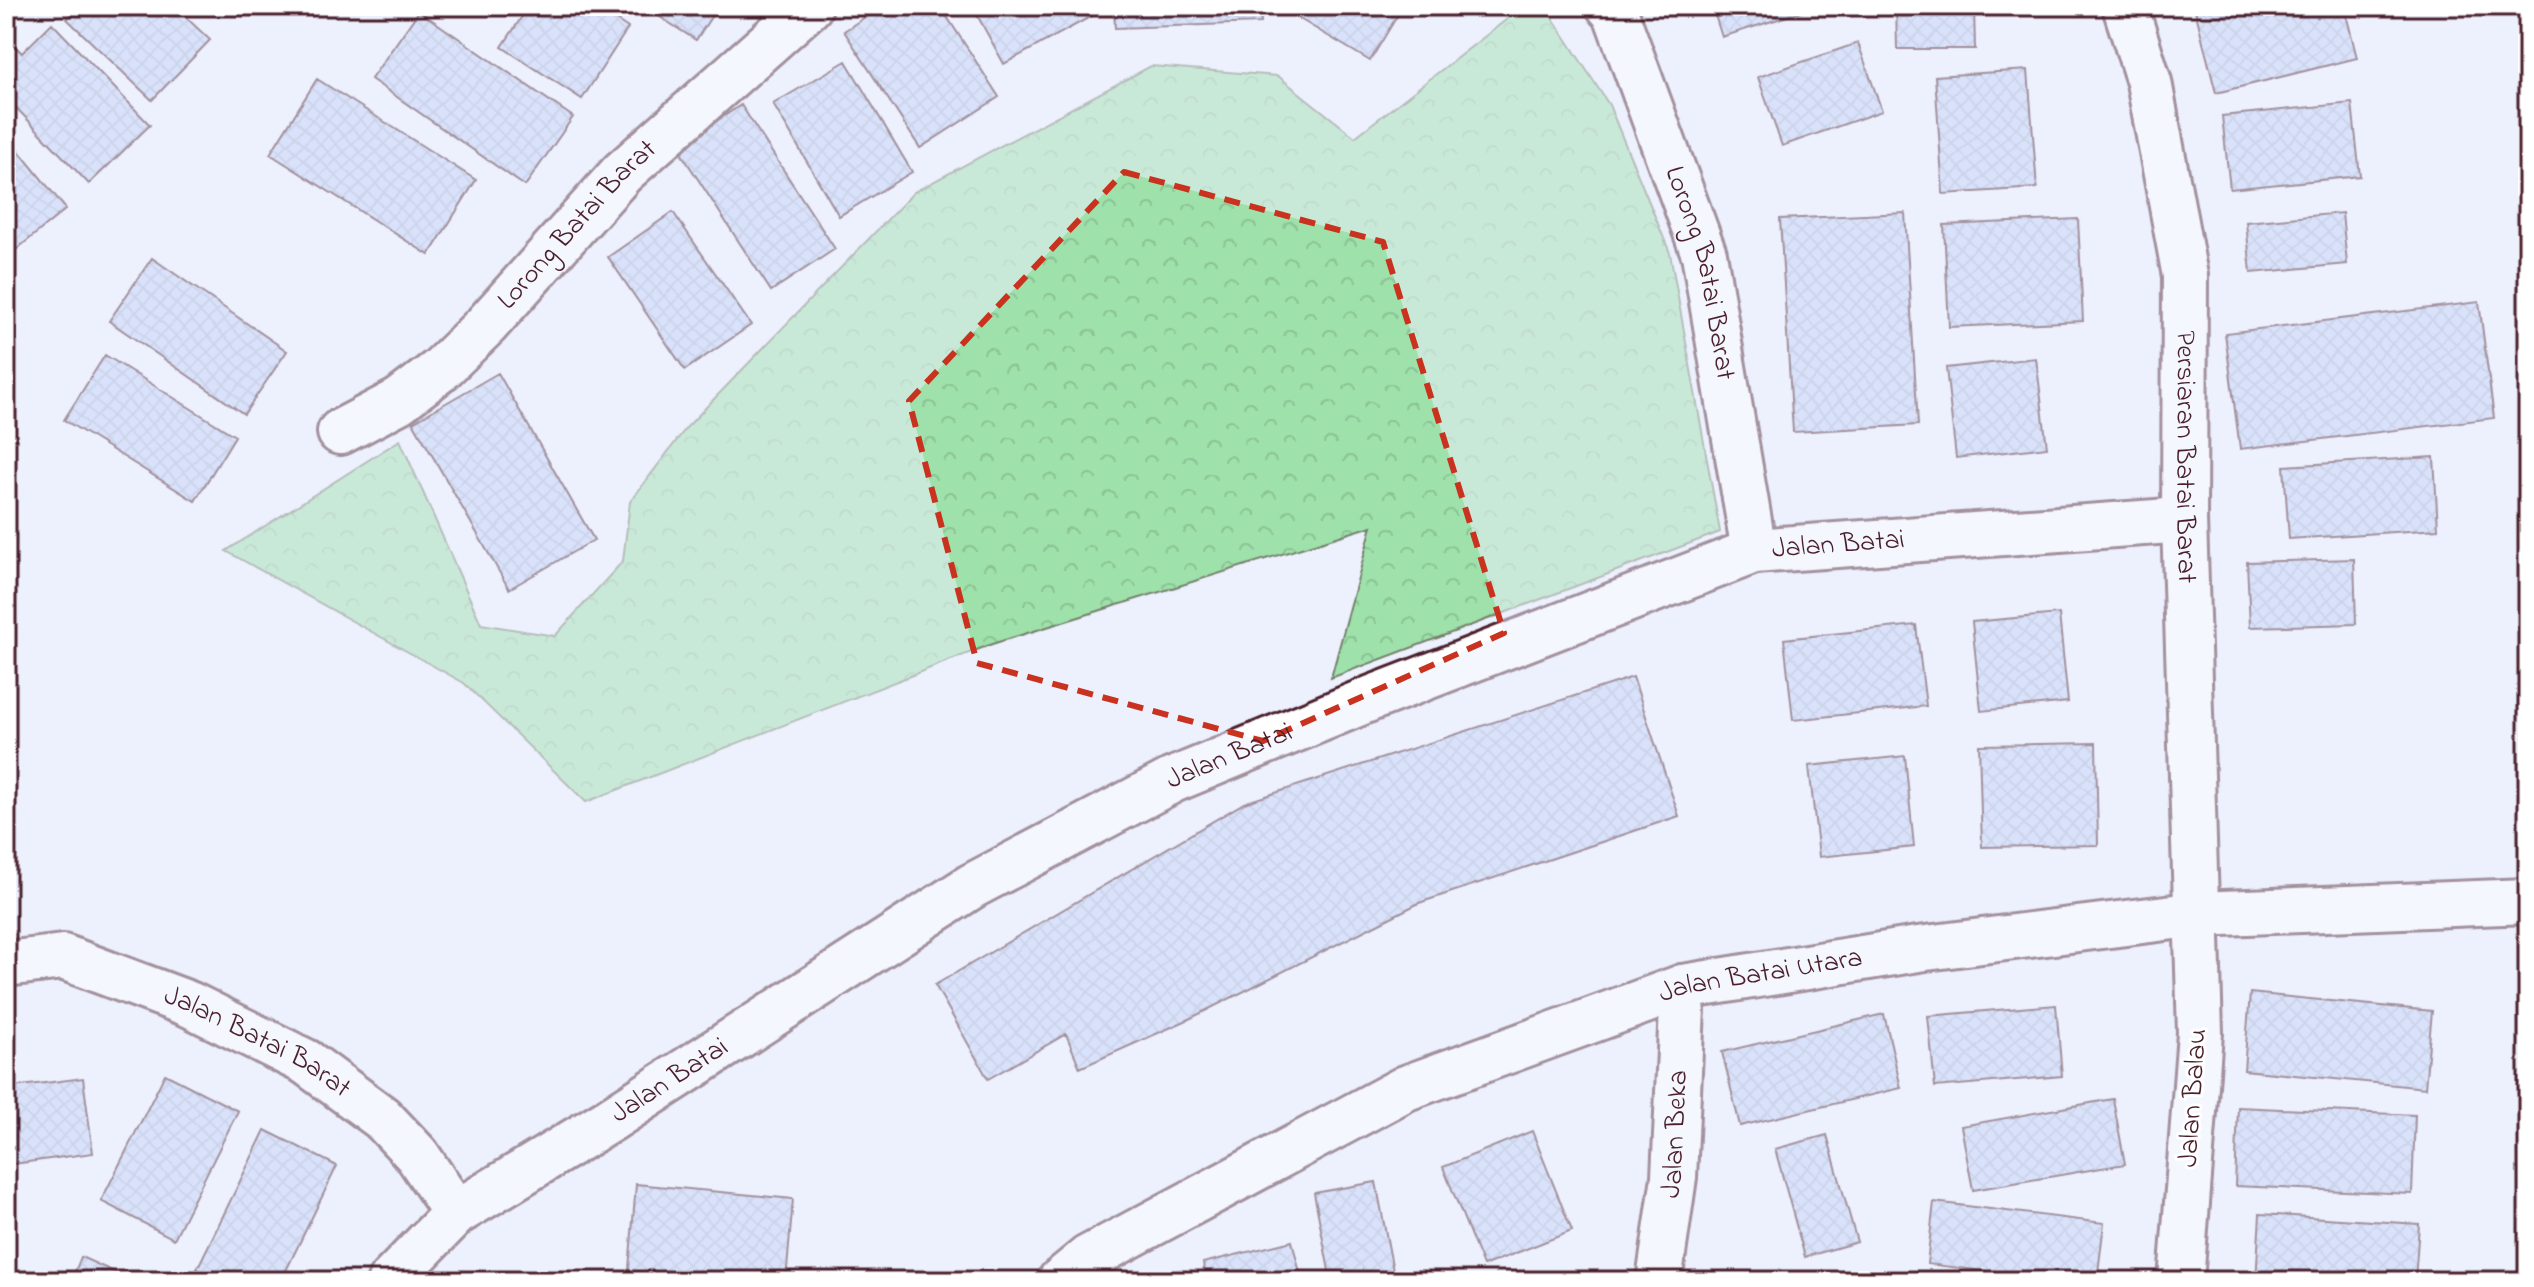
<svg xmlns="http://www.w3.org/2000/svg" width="2534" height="1287" font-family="'Indie Flower',sans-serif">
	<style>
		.forest { fill: url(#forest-crowns); stroke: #74806b; stroke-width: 2 }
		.building { fill: url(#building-cross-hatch); stroke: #4a1f2b; stroke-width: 2 }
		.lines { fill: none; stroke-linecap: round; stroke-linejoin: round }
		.minor-casing { stroke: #4a1f2b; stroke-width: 50 }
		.minor { stroke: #fff; stroke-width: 44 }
		.marked { fill: none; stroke: #c8321e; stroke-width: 6; stroke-dasharray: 16 10; stroke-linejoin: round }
		.labels { text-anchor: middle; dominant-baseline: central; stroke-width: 6; stroke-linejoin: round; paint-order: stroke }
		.street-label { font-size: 28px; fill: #4a1f2b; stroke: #fff }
	</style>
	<defs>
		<pattern id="forest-crowns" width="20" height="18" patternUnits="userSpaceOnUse" patternTransform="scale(2)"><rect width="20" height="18" fill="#9ee1ab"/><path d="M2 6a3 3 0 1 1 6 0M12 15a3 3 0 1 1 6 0" fill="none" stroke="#8ac193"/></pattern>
		<pattern id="building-cross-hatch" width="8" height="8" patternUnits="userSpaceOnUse" patternTransform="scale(2)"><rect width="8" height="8" fill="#c0d1f7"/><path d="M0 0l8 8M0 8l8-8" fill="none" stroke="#a6b3d4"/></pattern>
	</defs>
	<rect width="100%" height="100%" fill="#ecf1fd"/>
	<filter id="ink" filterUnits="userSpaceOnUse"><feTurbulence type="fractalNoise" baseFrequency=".0125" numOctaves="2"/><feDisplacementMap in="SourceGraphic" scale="16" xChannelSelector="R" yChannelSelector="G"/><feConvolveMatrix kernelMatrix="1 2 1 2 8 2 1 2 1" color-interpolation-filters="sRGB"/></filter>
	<g filter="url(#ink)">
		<!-- forest -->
		<path class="forest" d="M 1524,6 L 1545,6 L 1609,105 L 1670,253 L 1720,532 L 1331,678 L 1372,526 L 992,644 L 586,802 L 464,683 L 226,551 L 400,440 L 481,624 L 555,636 L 623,561 L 630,502 L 687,427 L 914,192 L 1151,66 L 1278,76 L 1355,137 Z"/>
		<!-- building -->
		<path class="building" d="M 80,6 L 174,6 L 210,40 L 152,100 L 67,19 Z
			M 529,6 L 595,6 L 628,28 L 582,99 L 502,47 Z
			M 643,6 L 718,6 L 696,40 Z
			M 882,6 L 940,6 L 999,97 L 920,148 L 844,31 Z
			M 972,6 L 1110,6 L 1004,64 Z
			M 1114,6 L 1260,6 L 1261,23 L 1115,28 Z
			M 1278,6 L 1403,6 L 1370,61 Z
			M 1712,6 L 1819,6 L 1722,37 Z
			M 1896,6 L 1974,6 L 1975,49 L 1897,49 Z
			M 2194,6 L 2344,6 L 2357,58 L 2216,93 Z
			M 419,11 L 573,117 L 525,186 L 371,79 Z
			M 52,23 L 150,125 L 89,184 L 6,97 L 6,37 L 22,53 Z
			M 1858,43 L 1882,111 L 1782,146 L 1758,77 Z
			M 846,61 L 912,172 L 839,216 L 773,104 Z
			M 2028,70 L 2037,188 L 1943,194 L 1935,76 Z
			M 317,79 L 476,180 L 429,255 L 270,154 Z
			M 2352,103 L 2360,176 L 2230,189 L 2222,116 Z
			M 741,105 L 835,249 L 771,291 L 677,147 Z
			M 6,135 L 66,209 L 6,258 Z
			M 673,212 L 751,325 L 685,370 L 608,257 Z
			M 1905,213 L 1918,425 L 1793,432 L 1780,219 Z
			M 2342,213 L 2347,264 L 2251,273 L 2246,222 Z
			M 2078,219 L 2083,321 L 1949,327 L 1944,225 Z
			M 152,258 L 287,351 L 244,414 L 109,321 Z
			M 2479,302 L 2494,418 L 2240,449 L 2225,333 Z
			M 105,355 L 235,436 L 195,501 L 64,420 Z
			M 2036,358 L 2047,447 L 1956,458 L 1946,368 Z
			M 498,373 L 594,540 L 509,589 L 413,422 Z
			M 2434,457 L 2438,529 L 2289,539 L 2284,466 Z
			M 2354,559 L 2356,624 L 2250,627 L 2247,562 Z
			M 2059,614 L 2068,702 L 1981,711 L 1972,622 Z
			M 1916,625 L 1926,706 L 1793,720 L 1784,639 Z
			M 1633,677 L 1679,816 L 1419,903 L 1185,1021 L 1080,1068 L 1066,1034 L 988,1079 L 935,985 L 1244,803 Z
			M 2096,743 L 2098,845 L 1982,847 L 1979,745 Z
			M 1905,756 L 1914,847 L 1819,857 L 1809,766 Z
			M 2250,993 L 2432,1011 L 2425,1088 L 2244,1070 Z
			M 2056,1005 L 2062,1076 L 1935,1087 L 1928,1016 Z
			M 1884,1014 L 1901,1088 L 1740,1126 L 1722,1052 Z
			M 165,1074 L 238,1111 L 174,1239 L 101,1201 Z
			M 83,1078 L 93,1153 L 13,1164 L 6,1109 L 6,1088 Z
			M 2113,1099 L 2125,1164 L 1973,1190 L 1961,1126 Z
			M 2238,1107 L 2415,1115 L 2412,1194 L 2235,1186 Z
			M 265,1130 L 337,1166 L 281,1281 L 221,1281 L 197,1269 Z
			M 1532,1131 L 1572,1231 L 1483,1266 L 1443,1167 Z
			M 1827,1135 L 1857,1242 L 1805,1257 L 1775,1149 Z
			M 1376,1182 L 1395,1281 L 1331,1281 L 1314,1193 Z
			M 636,1184 L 793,1199 L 786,1281 L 628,1281 Z
			M 1934,1202 L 2104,1223 L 2097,1281 L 2064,1281 L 1927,1264 Z
			M 2260,1214 L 2419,1224 L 2415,1281 L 2256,1281 Z
			M 1292,1241 L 1302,1281 L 1207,1281 L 1203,1263 Z
			M 81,1257 L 134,1281 L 71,1281 Z
			M 1180,1270 L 1184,1281 L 1147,1281 Z"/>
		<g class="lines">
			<defs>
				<g id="minor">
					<path id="s1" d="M 1609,6 L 1616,14 L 1704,254 L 1754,551"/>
					<path id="s2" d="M 2125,6 L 2149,82 L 2185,276 L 2184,520 L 2200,1033 L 2181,1281"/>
					<path id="s3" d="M 340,432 L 399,401 L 440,370 L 486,325 L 622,173 L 810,6"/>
					<path id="s4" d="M 6,964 L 63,957 L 189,1004 L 306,1062 L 382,1118 L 417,1155 L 456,1213"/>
					<path id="s5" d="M 390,1281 L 456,1213 L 611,1119 L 972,886 L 1173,780 L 1372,698 L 1754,551 L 2184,520"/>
					<path id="s6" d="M 1060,1281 L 1088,1258 L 1406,1088 L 1683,987 L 1918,949 L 2198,914 L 2528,901"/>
					<path id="s7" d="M 1659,1281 L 1674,1177 L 1683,987"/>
				</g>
			</defs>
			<!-- minor casing -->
			<use href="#minor" class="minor-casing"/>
			<!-- minor -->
			<use href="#minor" class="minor"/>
		</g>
	</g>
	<!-- marked area -->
	<path d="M0 0H2534V1287H0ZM 1124,172 L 1383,242 L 1504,633 L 1263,741 L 977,663 L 909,401 Z" fill="#ecf1fd" fill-opacity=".55" fill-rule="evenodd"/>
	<path class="marked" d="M 1124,172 L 1383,242 L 1504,633 L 1263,741 L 977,663 L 909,401 Z"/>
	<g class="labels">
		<!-- street labels -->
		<g class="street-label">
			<text stroke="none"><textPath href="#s3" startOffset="318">Lorong Batai Barat</textPath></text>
			<text stroke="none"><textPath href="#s1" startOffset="284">Lorong Batai Barat</textPath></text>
			<text stroke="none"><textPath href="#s2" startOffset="458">Persiaran Batai Barat</textPath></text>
			<text stroke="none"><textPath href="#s5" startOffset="1642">Jalan Batai</textPath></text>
			<text stroke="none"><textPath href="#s5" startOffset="994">Jalan Batai</textPath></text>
			<text stroke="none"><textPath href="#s6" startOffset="770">Jalan Batai Utara</textPath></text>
			<text stroke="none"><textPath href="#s4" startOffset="270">Jalan Batai Barat</textPath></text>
			<text stroke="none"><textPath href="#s5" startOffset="346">Jalan Batai</textPath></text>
			<text transform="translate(2194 1098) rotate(-86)">Jalan Balau</text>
			<text stroke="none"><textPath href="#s7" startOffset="148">Jalan Beka</textPath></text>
		</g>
	</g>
	<!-- margin -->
	<rect width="2534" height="1287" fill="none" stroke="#fff" stroke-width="32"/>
	<rect x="16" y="16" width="2502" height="1255" fill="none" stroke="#4a1f2b" stroke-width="3" filter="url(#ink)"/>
</svg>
